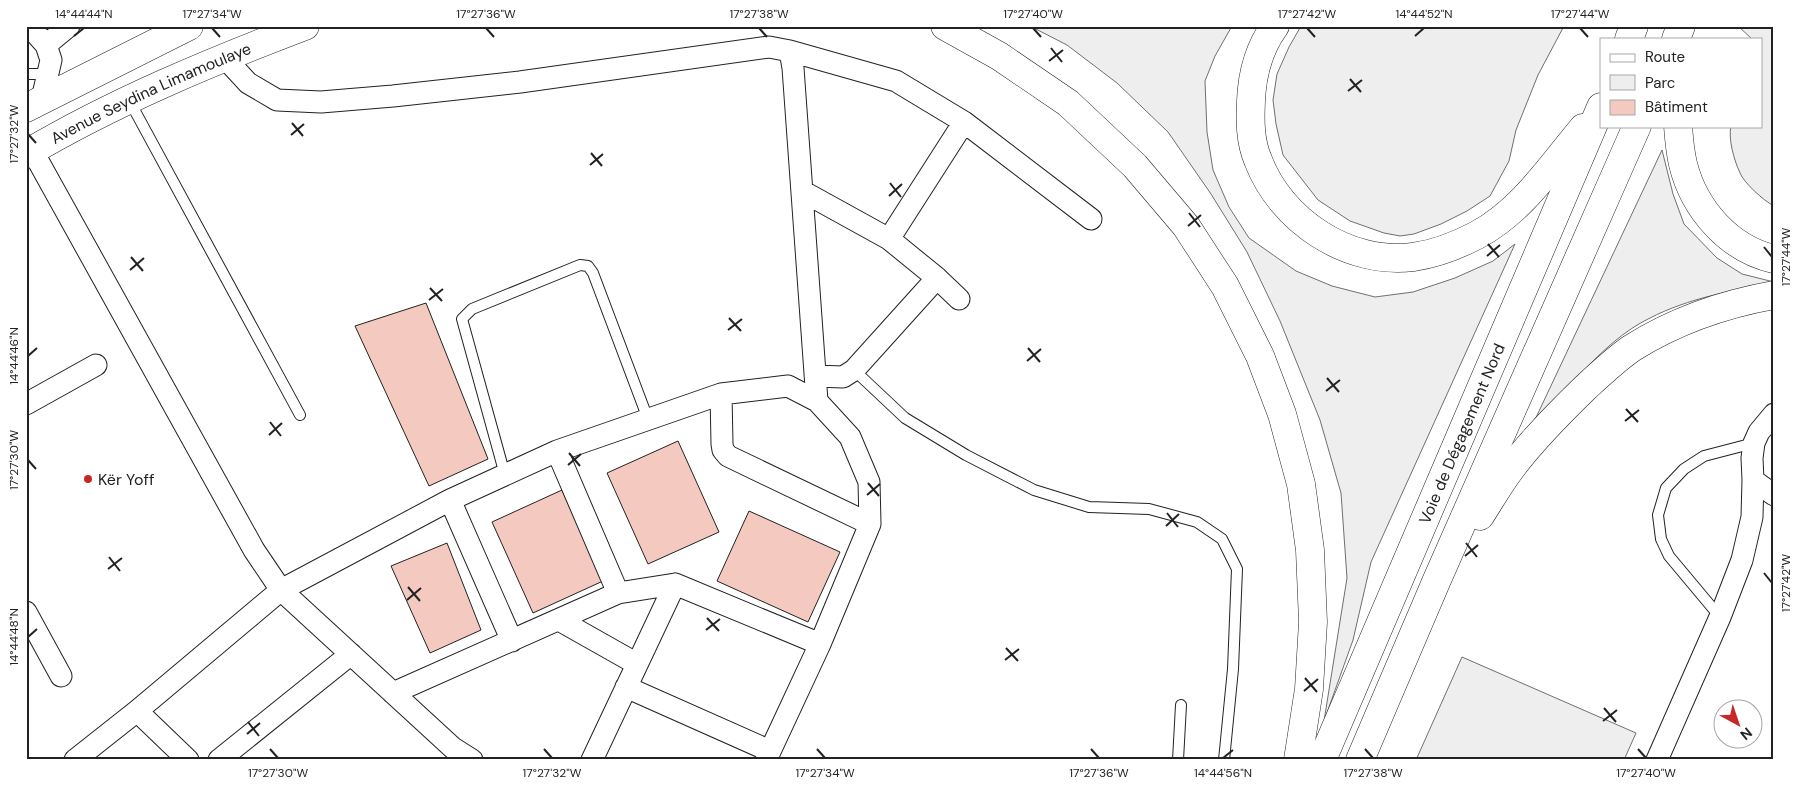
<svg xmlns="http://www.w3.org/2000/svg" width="1800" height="786" font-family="'DM Sans',sans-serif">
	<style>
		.green { fill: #eee; stroke: #6f6f6f }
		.building { fill: #f3c9c0; stroke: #222 }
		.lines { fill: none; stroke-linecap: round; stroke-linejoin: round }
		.lane-casing { stroke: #222; stroke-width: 12 }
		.street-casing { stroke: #222; stroke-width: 23 }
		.highway-casing { stroke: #222; stroke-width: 29 }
		.lane { stroke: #fff; stroke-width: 10 }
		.street { stroke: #fff; stroke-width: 21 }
		.highway { stroke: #fff; stroke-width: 28 }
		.ticks { fill: none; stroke: #222; stroke-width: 2 }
		.poi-dot { fill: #c62828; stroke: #fff; stroke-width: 2 }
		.labels { text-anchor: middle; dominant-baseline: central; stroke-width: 4; stroke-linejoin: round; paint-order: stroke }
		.street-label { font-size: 16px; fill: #222; stroke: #fff }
		.poi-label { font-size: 16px; fill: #222; stroke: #fff; text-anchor: start }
		.neatline { fill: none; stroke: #222; stroke-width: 2 }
		.ticks-label { font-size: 12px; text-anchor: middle; fill: #222 }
	</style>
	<rect width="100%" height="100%" fill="#fff"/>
	<!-- green -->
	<path class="green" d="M 1030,26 L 1232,26 L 1215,56 L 1205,81 L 1207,132 L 1213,170 L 1229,207 L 1249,238 L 1296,271 L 1332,286 L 1375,297 L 1413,292 L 1455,278 L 1493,261 L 1515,244 L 1371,562 L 1353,640 L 1324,721 L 1347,578 L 1341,493 L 1320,420 L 1280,321 L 1247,252 L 1211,194 L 1168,132 L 1117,83 L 1067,45 Z
		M 1301,26 L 1564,26 L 1538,75 L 1516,130 L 1509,161 L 1490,196 L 1467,211 L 1441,224 L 1414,234 L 1400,236 L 1384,233 L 1350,221 L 1318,200 L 1283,155 L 1276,124 L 1273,100 L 1277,74 L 1289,47 Z
		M 1738,26 L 1774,28 L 1774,206 C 1764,201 1744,183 1740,173 C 1734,160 1728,139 1731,126 L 1761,126 L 1761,39 L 1752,39 Z
		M 1662,150 L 1673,194 L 1684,224 L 1717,258 L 1742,274 L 1774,282 C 1731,291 1689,298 1650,318 C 1600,342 1558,401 1524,443 Z
		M 1462,657 L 1636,733 L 1624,760 L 1416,760 Z"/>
	<!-- building -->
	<path class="building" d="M 426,303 L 488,459 L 429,486 L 355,326 Z
		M 678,441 L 719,532 L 648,564 L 607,473 Z
		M 562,490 L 603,581 L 533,613 L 492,522 Z
		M 749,511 L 840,552 L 808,622 L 717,581 Z
		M 447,543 L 481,630 L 430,653 L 391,566 Z"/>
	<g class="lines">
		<defs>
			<path id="lane" d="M 26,74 L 49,74
				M 129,100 L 300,415
				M 854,370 L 905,418 L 966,455 L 1034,490 L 1089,507 L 1149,509 L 1197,522 L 1222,539 L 1237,569 L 1233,669 L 1224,760
				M 505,475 L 462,319 L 472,309 L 580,265 L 588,266 L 593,273 L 648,419
				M 1720,617 L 1669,556 L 1661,539 L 1658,515 L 1666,488 L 1684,469 L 1704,456 L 1754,443
				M 1178,760 L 1181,705"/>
			<path id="street" d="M 29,26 L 46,45 L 51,60 L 42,99
				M 46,45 L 69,26
				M 790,51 L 896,81 L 964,122 L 1091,219
				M 225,58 L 248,83 L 277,100 L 321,102 L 393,96 L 520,82 L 769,47 L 790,51 L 793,68 L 817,401
				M 32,150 L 254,550 L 281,590 L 453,748 L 472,760
				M 802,191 L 889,239 L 937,278 L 959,299
				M 889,239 L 964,122
				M 815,376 L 843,377 L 854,370 L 937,278
				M 721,394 L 722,444 L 723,450 L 728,456 L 870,524
				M 26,404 L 96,365
				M 557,451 L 618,593
				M 1753,480 L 1774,495
				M 450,500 L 512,641
				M 26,612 L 61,676
				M 559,620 L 637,664
				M 626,687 L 770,751
				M 393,693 L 618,593 L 675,584 L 820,644
				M 137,711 L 188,760
				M 75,760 L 137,711 L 281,590 L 450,500 L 557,451 L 721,394 L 788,386 L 817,401 L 850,437 L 869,482 L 870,524 L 820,644 L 766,760
				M 219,760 L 351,654
				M 592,760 L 675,584
				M 1657,760 L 1720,617 L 1742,560 L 1752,517 L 1753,480 L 1752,458 L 1754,443 L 1759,432 L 1774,414"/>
			<g id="highway">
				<path d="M 945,26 L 999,56 L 1068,103 L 1135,166 L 1186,226 L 1225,286 L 1260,356 L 1282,414 L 1301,484 L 1310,550 L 1313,622 L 1309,689 L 1298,760"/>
				<path d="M 1275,26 C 1259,48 1252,74 1251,101 C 1250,121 1250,141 1258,160 C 1281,221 1348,265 1413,257 C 1435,254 1458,245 1477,235 C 1522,211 1551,166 1583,128"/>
				<path d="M 1629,39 L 1634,26"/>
				<path d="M 1676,39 L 1681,26"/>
				<path d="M 26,108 L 189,26"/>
				<path d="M 1678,126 C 1679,139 1680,152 1683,164 C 1694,209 1729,249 1774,259"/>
				<path id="s1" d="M 26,154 C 114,102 210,62 305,26"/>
				<path d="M 1480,516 C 1489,502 1497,488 1507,474 C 1529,443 1558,414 1586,387 C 1600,374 1616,359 1632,348 C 1675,321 1724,304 1774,295"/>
				<path id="s2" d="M 1322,760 L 1601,107"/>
				<path d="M 1360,760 L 1436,582 L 1637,126"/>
			</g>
		</defs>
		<!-- lane casing -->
		<use href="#lane" class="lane-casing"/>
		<!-- street casing -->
		<use href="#street" class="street-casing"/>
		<!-- highway casing -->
		<use href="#highway" class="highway-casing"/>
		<!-- lane -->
		<use href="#lane" class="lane"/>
		<!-- street -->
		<use href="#street" class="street"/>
		<!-- highway -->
		<use href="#highway" class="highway"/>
	</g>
	<!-- ticks -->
	<path class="ticks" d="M 212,28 L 220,37M 486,28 L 494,37M 759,28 L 767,37M 1033,28 L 1041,37M 1307,28 L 1315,37M 1580,28 L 1588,37M 74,36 L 84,28M 1415,36 L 1424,28M 1051,48 L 1062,62M 1049,61 L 1063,50M 1350,79 L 1361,92M 1348,91 L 1362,80M 292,123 L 303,136M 28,134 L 36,143M 291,135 L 304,124M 591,153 L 602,166M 590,165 L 603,154M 890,183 L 901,197M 889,196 L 902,184M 1189,213 L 1200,227M 1188,226 L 1201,215M 1488,244 L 1499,257M 1764,247 L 1772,257M 1487,256 L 1500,245M 131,257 L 143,271M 130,270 L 144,258M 430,288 L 442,301M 429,300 L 443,289M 729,318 L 741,331M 728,330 L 742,319M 1028,348 L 1040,362M 28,356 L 37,348M 1027,361 L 1041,349M 1327,378 L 1339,392M 1326,391 L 1340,380M 1626,409 L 1638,422M 1625,421 L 1639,410M 270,422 L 281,436M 269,435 L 282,423M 569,453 L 580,466M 28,460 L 36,469M 568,465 L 581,454M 868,483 L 879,496M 867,495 L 880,484M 1167,513 L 1178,527M 1166,526 L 1179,514M 1466,543 L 1477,557M 1465,556 L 1478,545M 109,557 L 120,571M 108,569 L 122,558M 1764,573 L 1772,583M 408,587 L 420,601M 407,600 L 421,588M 707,618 L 719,631M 706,630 L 720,619M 28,637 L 37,629M 1006,648 L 1018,661M 1005,660 L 1019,649M 1305,678 L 1317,692M 1304,691 L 1318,679M 1604,708 L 1616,722M 1603,721 L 1617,710M 248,722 L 259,736M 247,734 L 260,723M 270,749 L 278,758M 544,749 L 552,758M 817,749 L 825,758M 1091,749 L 1099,758M 1365,749 L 1373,758M 1638,749 L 1646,758M 1223,758 L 1233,750"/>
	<!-- markers -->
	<circle class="poi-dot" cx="88" cy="479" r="5"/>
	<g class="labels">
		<!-- street labels -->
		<g class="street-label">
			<text stroke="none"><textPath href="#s1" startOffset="139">Avenue Seydina Limamoulaye</textPath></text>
			<text stroke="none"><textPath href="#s2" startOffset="355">Voie de Dégagement Nord</textPath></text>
		</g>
		<!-- poi labels -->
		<g class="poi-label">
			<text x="98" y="479">Kër Yoff</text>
		</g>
	</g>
	<!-- border -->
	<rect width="1800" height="786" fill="none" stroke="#ffffff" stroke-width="55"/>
	<!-- legend -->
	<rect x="1600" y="38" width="162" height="90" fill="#ffffff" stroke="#a7a7a7"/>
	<rect x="1610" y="54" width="25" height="8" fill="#ffffff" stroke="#a7a7a7"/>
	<text x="1645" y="62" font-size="15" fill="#222222">Route</text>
	<rect x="1610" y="75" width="25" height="15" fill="#eeeeee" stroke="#a7a7a7"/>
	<text x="1645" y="88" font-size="15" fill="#222222">Parc</text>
	<rect x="1610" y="100" width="25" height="15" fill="#f3c9c0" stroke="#a7a7a7"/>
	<text x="1645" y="112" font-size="15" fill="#222222">Bâtiment</text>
	<!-- north arrow -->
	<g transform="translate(1738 724) rotate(140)"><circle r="24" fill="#ffffff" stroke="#a7a7a7"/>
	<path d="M0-4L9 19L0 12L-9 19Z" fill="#c62828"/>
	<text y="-8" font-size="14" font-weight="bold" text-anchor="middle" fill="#222222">N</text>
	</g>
	<rect x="28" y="28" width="1744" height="730" class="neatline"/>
	<g class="ticks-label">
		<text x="84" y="18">14°44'44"N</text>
		<text x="212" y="18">17°27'34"W</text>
		<text x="486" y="18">17°27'36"W</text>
		<text x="759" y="18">17°27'38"W</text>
		<text x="1033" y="18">17°27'40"W</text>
		<text x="1307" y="18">17°27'42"W</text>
		<text x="1424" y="18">14°44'52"N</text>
		<text x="1580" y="18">17°27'44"W</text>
		<text transform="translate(14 134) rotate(-90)" y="4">17°27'32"W</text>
		<text transform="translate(1786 257) rotate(-90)" y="4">17°27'44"W</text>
		<text transform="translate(14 356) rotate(-90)" y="4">14°44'46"N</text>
		<text transform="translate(14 460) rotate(-90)" y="4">17°27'30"W</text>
		<text transform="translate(1786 583) rotate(-90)" y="4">17°27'42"W</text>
		<text transform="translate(14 637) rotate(-90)" y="4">14°44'48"N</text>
		<text x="278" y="777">17°27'30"W</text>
		<text x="552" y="777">17°27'32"W</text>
		<text x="825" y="777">17°27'34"W</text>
		<text x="1099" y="777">17°27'36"W</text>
		<text x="1223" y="777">14°44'56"N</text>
		<text x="1373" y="777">17°27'38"W</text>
		<text x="1646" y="777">17°27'40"W</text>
	</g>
</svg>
